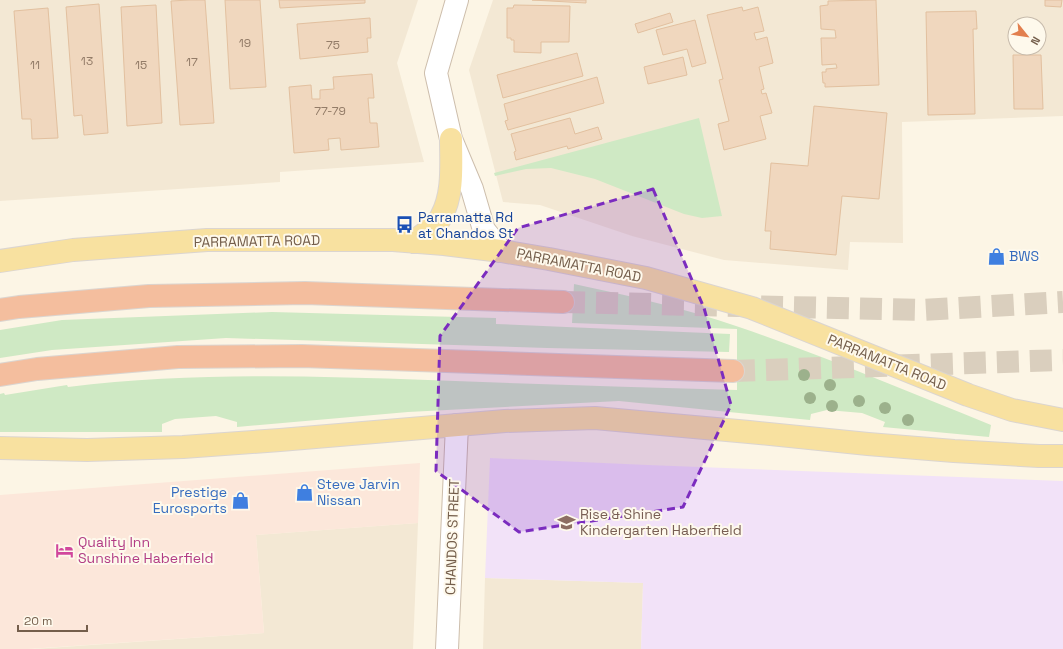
<svg xmlns="http://www.w3.org/2000/svg" width="1063" height="649" font-family="'Space Grotesk',sans-serif">
	<style>
		.residential { fill: #f3e8d4; fill-rule: evenodd }
		.commercial { fill: #fce7da }
		.education { fill: #f2e2f8 }
		.green { fill: #cfe9c4 }
		.building { fill: #f0d7be; stroke: #e2c09f }
		.lines { fill: none; stroke-linecap: round; stroke-linejoin: round }
		.highway-tunnel { stroke: #dacfbe; stroke-width: 22; stroke-dasharray: 22 11; stroke-linecap: butt }
		.street-casing { stroke: #cdbeac; stroke-width: 24 }
		.primary-casing { stroke: #dbd5d0; stroke-width: 24 }
		.highway-casing { stroke: #dbd5d0; stroke-width: 24 }
		.street { stroke: #fff; stroke-width: 22 }
		.primary { stroke: #f8e1a0; stroke-width: 22 }
		.highway { stroke: #f4be9e; stroke-width: 22 }
		.tree { fill: #9cb18c }
		.marked { fill: #7b2cbf; fill-opacity: 0.2; stroke: #7b2cbf; stroke-width: 3; stroke-dasharray: 8 5; stroke-linejoin: round }
		.labels { text-anchor: middle; dominant-baseline: central; stroke-width: 4; stroke-linejoin: round; paint-order: stroke }
		.number-label { font-size: 12px; fill: #937c68 }
		.transit-label { font-size: 14px; fill: #164399; stroke: #fef9ec; text-anchor: start }
		.street-label { font-size: 14px; fill: #745e4b; stroke: #fef9ec }
		.shop-label { font-size: 14px; fill: #366cbe; stroke: #fef9ec; text-anchor: start }
		.education-label { font-size: 14px; fill: #785e54; stroke: #fef9ec; text-anchor: start }
		.hotel-label { font-size: 14px; fill: #b23c85; stroke: #fef9ec; text-anchor: start }
	</style>
	<rect width="100%" height="100%" fill="#fcf5e5"/>
	<!-- residential -->
	<path class="residential" d="M 0,0 L 418,0 L 397,63 L 424,162 L 280,172 L 280,182 L 0,201 Z
		M 493,0 L 1063,0 L 1063,116 L 902,122 L 903,243 L 850,242 L 848,270 L 724,260 L 632,236 L 540,205 L 503,202 L 469,70 ZM 1015,24 L 1039,24 L 1039,48 L 1015,48 Z
		M 418,523 L 413,649 L 34,649 L 264,633 L 256,535 Z
		M 485,578 L 643,583 L 641,649 L 483,649 Z"/>
	<!-- commercial -->
	<path class="commercial" d="M 420,463 L 418,523 L 256,535 L 264,633 L 28,649 L 0,649 L 0,495 Z"/>
	<!-- education -->
	<path class="education" d="M 490,458 L 648,465 L 1063,481 L 1063,649 L 641,649 L 643,583 L 485,578 Z"/>
	<!-- green -->
	<path class="green" d="M 699,118 L 722,216 L 702,218 L 684,214 L 595,179 L 551,168 L 526,169 L 495,176 L 494,173 Z
		M 574,284 C 629,296 685,308 739,327 C 824,356 907,391 991,425 L 989,437 L 883,427 L 885,422 L 862,413 L 827,410 L 811,414 L 810,420 L 619,401 L 408,412 L 237,427 L 237,422 L 216,416 L 175,419 L 162,424 L 162,432 L 0,432 L 0,394 L 4,393 L 5,395 L 67,385 L 68,387 C 187,372 308,376 428,380 C 531,384 634,387 737,390 L 737,329 L 572,323 Z
		M 272,312 L 496,318 L 496,324 L 730,334 L 729,352 L 547,348 L 226,338 L 52,350 L 0,358 L 0,330 L 62,320 Z"/>
	<!-- building -->
	<path class="building" d="M 190,0 L 205,0 L 214,123 L 180,125 L 171,1 Z
		M 225,0 L 260,0 L 266,87 L 230,89 Z
		M 279,0 L 365,0 L 365,3 L 280,8 Z
		M 532,0 L 586,0 L 586,3 Z
		M 876,0 L 879,85 L 825,87 L 825,83 L 823,83 L 822,72 L 826,72 L 826,69 L 837,68 L 836,64 L 822,65 L 821,38 L 836,38 L 835,30 L 821,29 L 820,6 L 828,5 L 828,1 Z
		M 1045,0 L 1062,0 L 1061,7 L 1045,6 Z
		M 99,4 L 108,133 L 84,135 L 82,115 L 74,116 L 66,7 Z
		M 156,5 L 162,123 L 127,126 L 121,7 Z
		M 514,5 L 570,6 L 569,42 L 541,42 L 541,53 L 514,52 L 514,40 L 511,40 L 511,38 L 507,38 L 507,8 L 513,8 Z
		M 742,7 L 743,11 L 758,7 L 764,31 L 754,33 L 756,40 L 767,37 L 773,63 L 759,67 L 764,89 L 761,90 L 762,94 L 766,93 L 772,113 L 760,116 L 766,139 L 724,150 L 718,124 L 729,121 L 719,80 L 723,79 L 707,15 Z
		M 48,8 L 58,138 L 32,139 L 31,119 L 22,119 L 14,11 Z
		M 976,11 L 977,29 L 973,29 L 975,114 L 928,115 L 926,12 Z
		M 670,13 L 673,22 L 638,33 L 635,24 Z
		M 370,18 L 371,38 L 367,38 L 368,52 L 300,59 L 297,24 Z
		M 695,20 L 706,63 L 692,67 L 687,49 L 663,55 L 656,30 Z
		M 577,53 L 583,76 L 503,98 L 497,75 Z
		M 1013,55 L 1041,55 L 1043,109 L 1014,109 Z
		M 683,57 L 687,75 L 648,84 L 644,67 Z
		M 372,74 L 374,98 L 368,98 L 370,123 L 377,123 L 379,147 L 341,150 L 340,138 L 328,139 L 329,150 L 294,153 L 289,87 L 311,85 L 312,99 L 320,99 L 320,90 L 334,89 L 333,77 Z
		M 597,77 L 604,103 L 508,130 L 505,121 L 508,120 L 504,104 Z
		M 814,106 L 887,113 L 879,199 L 842,196 L 836,255 L 770,249 L 771,231 L 765,231 L 771,163 L 808,166 Z
		M 570,118 L 575,134 L 598,127 L 602,139 L 568,149 L 567,146 L 516,160 L 514,152 L 516,151 L 511,134 Z"/>
	<g class="lines">
		<!-- highway-tunnel -->
		<path class="highway-tunnel" d="M 563,302 L 923,310 L 1063,302
			M 733,371 L 1063,360"/>
		<defs>
			<path id="street" d="M 457,0 L 436,73 L 451,139 L 472,189 L 484,230 L 501,251
				M 447,649 L 457,425"/>
			<path id="primary" d="M 413,242 C 422,235 436,227 441,217 C 454,193 451,165 451,139
				M 0,261 L 73,250 L 207,240 L 393,240 L 444,244 L 501,251 L 549,259 L 646,278 L 752,308 L 968,395 L 1012,410 L 1063,420
				M 0,448 L 87,450 L 183,447 L 280,440 L 505,421 L 595,418 L 749,432 L 868,444 L 954,451 L 1039,456 L 1063,456"/>
			<path id="highway" d="M 0,310 L 19,307 L 149,296 L 305,293 L 563,302
				M 0,375 L 37,369 L 178,357 L 302,356 L 733,371"/>
		</defs>
		<!-- street casing -->
		<use href="#street" class="street-casing"/>
		<!-- primary casing -->
		<use href="#primary" class="primary-casing"/>
		<!-- highway casing -->
		<use href="#highway" class="highway-casing"/>
		<!-- street -->
		<use href="#street" class="street"/>
		<!-- primary -->
		<use href="#primary" class="primary"/>
		<!-- highway -->
		<use href="#highway" class="highway"/>
	</g>
	<!-- trees -->
	<g class="tree">
		<circle cx="804" cy="375" r="6"/>
		<circle cx="830" cy="385" r="6"/>
		<circle cx="810" cy="398" r="6"/>
		<circle cx="859" cy="401" r="6"/>
		<circle cx="832" cy="406" r="6"/>
		<circle cx="885" cy="408" r="6"/>
		<circle cx="908" cy="420" r="6"/>
	</g>
	<!-- marked area -->
	<path class="marked" d="M 653,189 L 704,308 L 731,405 L 683,507 L 519,532 L 436,471 L 440,336 L 518,228 Z"/>
	<!-- icons -->
	<defs>
		<symbol id="bus-bare" viewBox="-9 -9 18 18"><path d="M-5-6H5V4H4V6H2V4H-2V6H-4V4H-5ZM-3.5-4V0h7V-4ZM-3.5 1.2v1.5H-2V1.2ZM2 1.2v1.5H3.5V1.2Z" fill="#1a4fb4" stroke="#fef9ec" stroke-width="2.5" paint-order="stroke"/></symbol>
		<symbol id="shop-bare" viewBox="-9 -9 18 18"><path d="M-5-2.5h2.3a2.7 3.5 0 0 1 5.4 0H5L5.5 6h-11ZM-1.5-2.5h3a1.5 2.3 0 0 0-3 0Z" fill="#3f7fe0" stroke="#fef9ec" stroke-width="2.5" paint-order="stroke"/></symbol>
		<symbol id="school-bare" viewBox="-9 -9 18 18"><path d="M0-5L7-2L0 1L-7-2ZM-4 1L0 2.5L4 1V4Q0 6-4 4Z" fill="#8d6e63" stroke="#fef9ec" stroke-width="2.5" paint-order="stroke"/></symbol>
		<symbol id="hotel-bare" viewBox="-9 -9 18 18"><path d="M-6-4.5h1.5V1H6V5H4.5V3h-9V5H-6ZM-4 0a1.8 1.8 0 1 1 3.6 0ZM.5 0V-2.5h3Q6-2.5 6 0Z" fill="#d1479c" stroke="#fef9ec" stroke-width="2.5" paint-order="stroke"/></symbol>
	</defs>
	<g fill-rule="evenodd">
		<use href="#bus-bare" x="392" y="212" width="25" height="25"/>
		<use href="#shop-bare" x="984" y="244" width="25" height="25"/>
		<use href="#shop-bare" x="292" y="480" width="25" height="25"/>
		<use href="#shop-bare" x="228" y="488" width="25" height="25"/>
		<use href="#school-bare" x="554" y="510" width="25" height="25"/>
		<use href="#hotel-bare" x="52" y="538" width="25" height="25"/>
	</g>
	<g class="labels">
		<!-- number labels -->
		<g class="number-label">
			<text x="245" y="43">19</text>
			<text x="333" y="45">75</text>
			<text x="87" y="61">13</text>
			<text x="192" y="62">17</text>
			<text x="35" y="65">11</text>
			<text x="141" y="65">15</text>
			<text x="330" y="111">77-79</text>
		</g>
		<!-- transit labels -->
		<g class="transit-label">
			<text x="418" y="217">Parramatta Rd<tspan x="418" dy="16">at Chandos St</tspan></text>
		</g>
		<!-- street labels -->
		<g class="street-label">
			<text transform="translate(257 241) rotate(-1)">PARRAMATTA ROAD</text>
			<text transform="translate(579 265) rotate(11)">PARRAMATTA ROAD</text>
			<text transform="translate(887 362) rotate(22)">PARRAMATTA ROAD</text>
			<text transform="translate(452 537) rotate(-88)">CHANDOS STREET</text>
		</g>
		<!-- shop labels -->
		<g class="shop-label">
			<text x="1009" y="256">BWS</text>
			<text x="317" y="484">Steve Jarvin<tspan x="317" dy="16">Nissan</tspan></text>
			<text x="227" y="492" text-anchor="end">Prestige<tspan x="227" dy="16">Eurosports</tspan></text>
		</g>
		<!-- education labels -->
		<g class="education-label">
			<text x="580" y="514">Rise &amp; Shine<tspan x="580" dy="16">Kindergarten Haberfield</tspan></text>
		</g>
		<!-- hotel labels -->
		<g class="hotel-label">
			<text x="78" y="542">Quality Inn<tspan x="78" dy="16">Sunshine Haberfield</tspan></text>
		</g>
	</g>
	<!-- north arrow -->
	<g transform="translate(1027 36) rotate(120)"><circle r="19" fill="#fef9ec" stroke="#c7bbac"/>
	<path d="M0-3L7 15L0 10L-7 15Z" fill="#e27f4e"/>
	<text y="-6" font-size="11" font-weight="bold" text-anchor="middle" fill="#745e4b">N</text>
	</g>
	<!-- scale -->
	<path d="M18 625v6h69v-6" fill="none" stroke="#745e4b" stroke-width="2"/>
	<text x="24" y="625" font-size="12" fill="#745e4b" stroke="#fef9ec" stroke-width="3" paint-order="stroke">20 m</text>
</svg>
